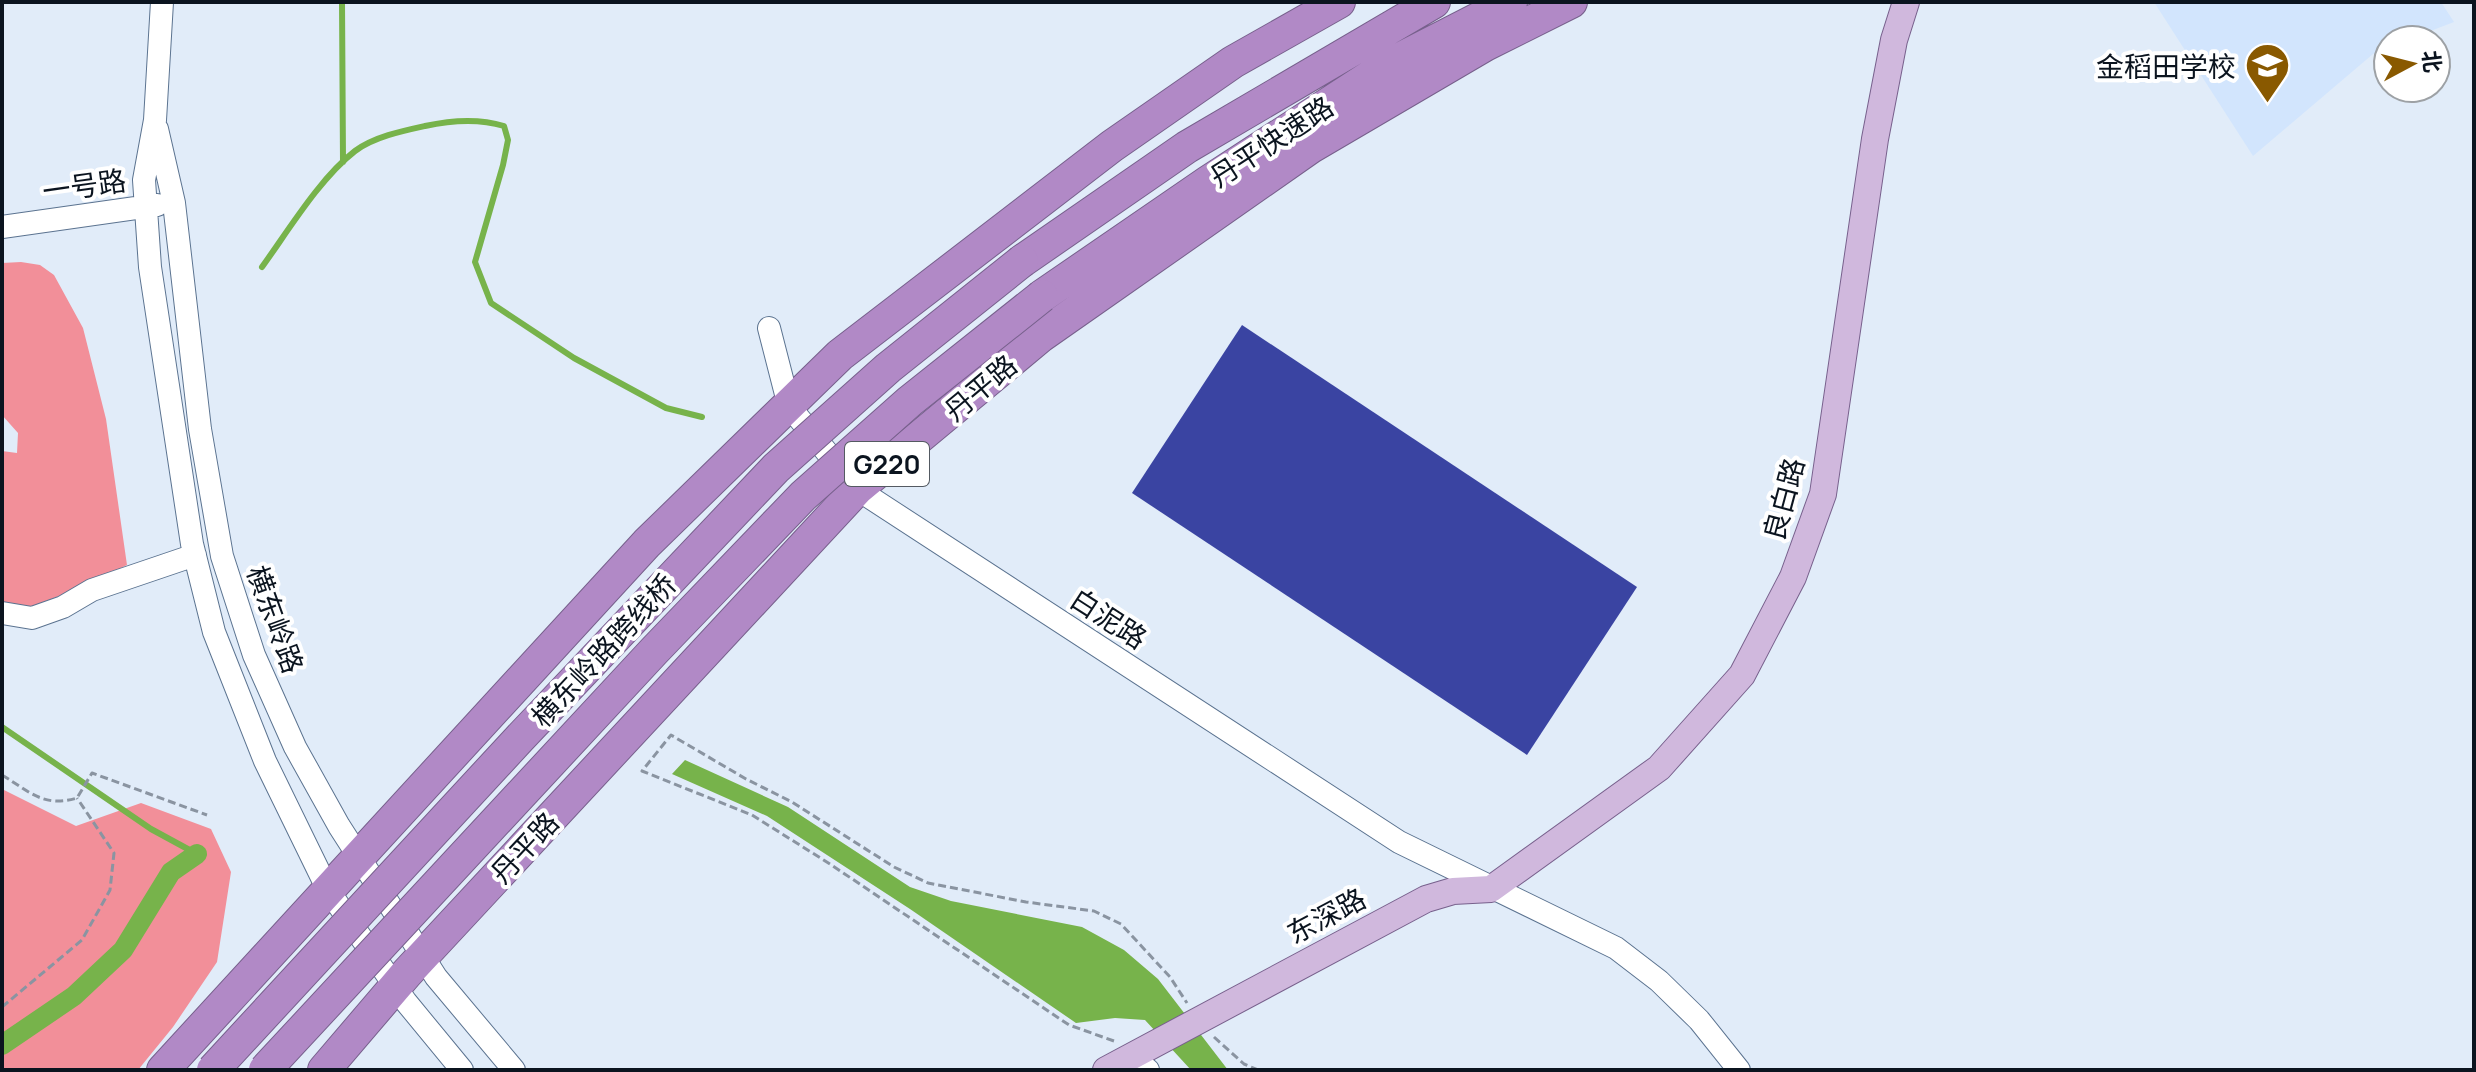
<svg xmlns="http://www.w3.org/2000/svg" width="2476" height="1072" font-family="Manrope,'Noto Sans SC',sans-serif">
	<style>
		.built { fill: #d2e5fd }
		.forest { fill: #f28f99 }
		.water { fill: #77b34b }
		.lines { fill: none; stroke-linecap: round; stroke-linejoin: round }
		.stream { stroke: #77b34b; stroke-width: 6 }
		.canal { stroke: #77b34b; stroke-width: 20 }
		.building { fill: #3a44a2 }
		.minor-casing { stroke: #5b7390; stroke-width: 24 }
		.major-casing { stroke: #77608c; stroke-width: 28 }
		.highway-casing { stroke: #77608c; stroke-width: 34 }
		.path { stroke: #8a94a1; stroke-width: 3; stroke-dasharray: 8 4; stroke-linecap: butt }
		.minor { stroke: #fff; stroke-width: 22 }
		.major { stroke: #d0b8dd; stroke-width: 26 }
		.highway { stroke: #b189c6; stroke-width: 32 }
		.highway-bridge-casing { stroke: #77608c; stroke-width: 34; stroke-linecap: butt }
		.highway-bridge { stroke: #b189c6; stroke-width: 32 }
		.labels { text-anchor: middle; dominant-baseline: central; stroke-width: 8; stroke-linejoin: round; paint-order: stroke }
		.shield { fill: #fff; stroke: #545a62; stroke-width: 2 }
		.shield-label { font-size: 26px; font-weight: bold; fill: #0b141f }
		.poi-label { font-size: 28px; fill: #0b141f; stroke: #fff; text-anchor: end }
		.street-label { font-size: 28px; fill: #0b141f; stroke: #fff }
	</style>
	<rect width="100%" height="100%" fill="#e1ecf9"/>
	<!-- built -->
	<path class="built" d="M 2154,2 L 2441,2 L 2454,22 L 2407,40 L 2388,40 L 2388,48 L 2373,54 L 2253,156 Z"/>
	<!-- forest -->
	<path class="forest" d="M 21,262 L 40,265 L 54,275 L 83,328 L 106,419 L 127,565 L 80,588 L 33,606 L 2,606 L 2,451 L 17,453 L 18,433 L 2,415 L 2,263 Z
		M 2,789 L 76,826 L 141,803 L 211,829 L 231,872 L 217,962 L 173,1027 L 138,1070 L 2,1070 Z"/>
	<!-- water -->
	<path class="water" d="M 685,760 L 788,807 L 910,887 L 951,901 L 1082,927 L 1124,950 L 1158,979 L 1228,1070 L 1191,1070 L 1145,1020 L 1115,1018 L 1076,1023 L 910,909 L 767,816 L 672,774 Z"/>
	<g class="lines">
		<!-- stream -->
		<path class="stream" d="M 342,2 L 343,162
			M 262,267 C 288,231 320,178 355,151 C 374,137 402,131 425,126 C 452,120 478,118 504,126 L 508,140 L 503,165 L 475,262 L 491,303 L 574,358 L 666,408 L 702,417
			M 2,727 L 151,829 L 197,854"/>
		<!-- canal -->
		<path class="canal" d="M 2,1045 L 74,996 L 123,950 L 171,872 L 197,854"/>
	</g>
	<!-- building -->
	<path class="building" d="M 1242,325 L 1637,587 L 1527,755 L 1132,493 Z"/>
	<g class="lines">
		<defs>
			<path id="minor" d="M 162,2 L 155,120 L 144,180 L 150,267 L 192,544 L 214,632 L 265,761 L 328,890 L 406,1002 L 462,1070
				M 157,129 L 174,203 L 200,429 L 222,556 L 254,655 L 295,747 L 339,826 L 436,977 L 514,1070
				M 2,227 L 157,205
				M 769,328 L 789,406 L 857,489 L 1399,842 L 1616,948 L 1659,981 L 1699,1020 L 1739,1070
				M 2,613 L 32,618 L 63,607 L 92,590 L 195,555
				M 1132,1056 L 1148,1070"/>
			<path id="major" d="M 1106,1070 L 1426,899 L 1453,891 L 1491,889 L 1659,768 L 1742,675 L 1793,577 L 1823,494 L 1875,139 L 1894,40 L 1906,2"/>
			<path id="highway" d="M 1022,261 L 1187,147 L 1434,2
				M 1042,296 L 1208,182 L 1388,65 L 1511,2
				M 163,1070 L 647,543 L 840,355 L 1112,146 L 1233,62 L 1339,2
				M 324,1070 L 406,974 L 857,489 L 1041,336 L 1311,147 L 1485,45 L 1571,2"/>
		</defs>
		<!-- minor casing -->
		<use href="#minor" class="minor-casing"/>
		<!-- major casing -->
		<use href="#major" class="major-casing"/>
		<!-- highway casing -->
		<use href="#highway" class="highway-casing"/>
		<!-- path -->
		<path class="path" d="M 2,775 C 30,792 44,808 77,798 L 92,773 L 207,815
			M 2,1007 L 82,940 L 110,890 L 114,853 L 77,798
			M 1214,1037 L 1244,1064 L 1258,1070
			M 1114,1041 L 1069,1025 L 830,864 L 752,815 L 642,771 L 671,735 L 746,779 L 792,802 L 894,867 L 928,883 L 1026,902 L 1094,911 L 1121,924 L 1170,977 L 1187,1003"/>
		<!-- minor -->
		<use href="#minor" class="minor"/>
		<!-- major -->
		<use href="#major" class="major"/>
		<!-- highway -->
		<use href="#highway" class="highway"/>
		<defs>
			<path id="highway-bridge" d="M 213,1070 L 519,739 L 776,468 L 888,368 L 1022,261
				M 265,1070 L 654,651 L 803,496 L 910,401 L 1042,296"/>
		</defs>
		<!-- highway-bridge casing -->
		<use href="#highway-bridge" class="highway-bridge-casing"/>
		<!-- highway-bridge -->
		<use href="#highway-bridge" class="highway-bridge"/>
	</g>
	<!-- icons -->
	<defs>
		<symbol id="school-pin" viewBox="-11 -11 22 30"><path d="M0 17L-7.5 6A9.5 9.5 0 1 1 7.5 6Z" fill="#895900" stroke="#fff"/><path d="M0-5L7-2L0 1L-7-2ZM-4 1L0 2.5L4 1V4Q0 6-4 4Z" fill="#fff"/></symbol>
	</defs>
	<g fill-rule="evenodd">
		<use href="#school-pin" x="2242" y="40" width="51" height="69"/>
	</g>
	<g class="labels">
		<!-- shield labels -->
		<rect class="shield" x="845" y="442" width="84" height="44" rx="6"/>
		<g class="shield-label">
			<text x="887" y="464">G220</text>
		</g>
		<!-- poi labels -->
		<g class="poi-label">
			<text x="2236" y="66">金稻田学校</text>
		</g>
		<!-- street labels -->
		<g class="street-label">
			<text transform="translate(1271 141) rotate(-33)">丹平快速路</text>
			<text transform="translate(84 185) rotate(-8)">一号路</text>
			<text transform="translate(980 387) rotate(-40)">丹平路</text>
			<text transform="translate(1783 499) rotate(-75)">良白路</text>
			<text transform="translate(1109 618) rotate(33)">白泥路</text>
			<text transform="translate(276 619) rotate(70)">横东岭路</text>
			<text transform="translate(603 650) rotate(-47)">横东岭路跨线桥</text>
			<text transform="translate(524 847) rotate(-47)">丹平路</text>
			<text transform="translate(1326 915) rotate(-28)">东深路</text>
		</g>
	</g>
	<!-- border -->
	<rect width="2476" height="1072" fill="none" stroke="#0b141f" stroke-width="8"/>
	<!-- north arrow -->
	<g transform="translate(2412 64) rotate(83)"><circle r="38" fill="#ffffff" stroke="#9da1a5" stroke-width="2"/>
	<path d="M0-6L14 30L0 20L-14 30Z" fill="#895900"/>
	<text y="-12" font-size="22" font-weight="bold" text-anchor="middle" fill="#0b141f">北</text>
	</g>
</svg>
